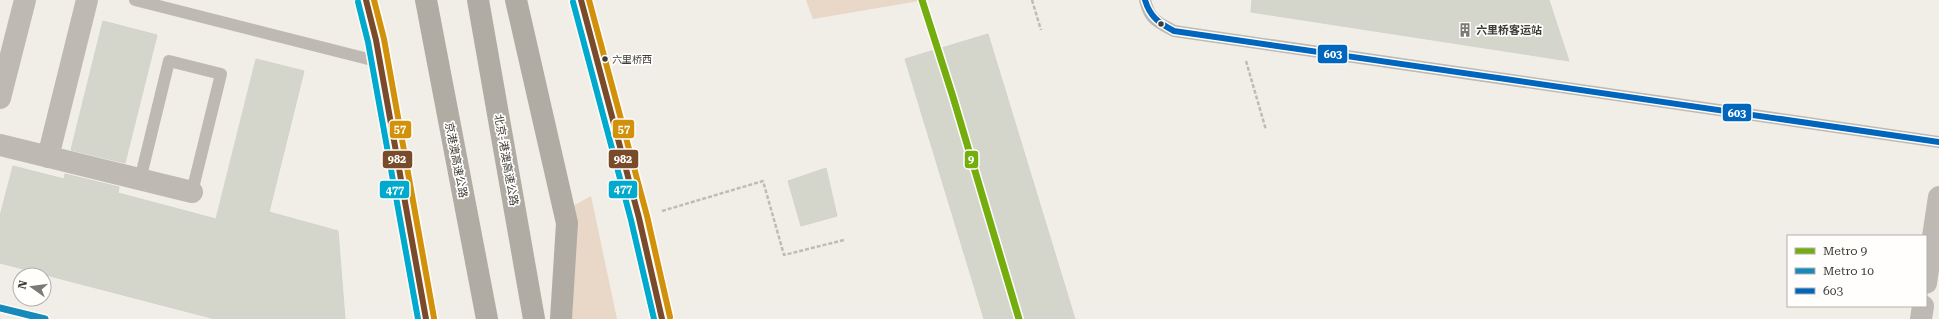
<svg xmlns="http://www.w3.org/2000/svg" width="1939" height="319" font-family="'Roboto Serif','Noto Sans SC',serif">
	<style>
		.green { fill: #e9d7c8 }
		.building { fill: #d5d6cb; stroke: #d3d2cd }
		.lines { fill: none; stroke-linecap: round; stroke-linejoin: round }
		.path { stroke: #bfbcb6; stroke-width: 2.5; stroke-dasharray: 4 2; stroke-linecap: butt }
		.service { stroke: #beb9b3; stroke-width: 12 }
		.minor { stroke: #beb9b3; stroke-width: 22 }
		.tertiary { stroke: #beb9b3; stroke-width: 22 }
		.trunk { stroke: #b3afa7; stroke-width: 22 }
		.motorway { stroke: #b0aca4; stroke-width: 22 }
		.bus-1-casing { stroke: #fffefc; stroke-width: 9 }
		.bus-2-casing { stroke: #fffefc; stroke-width: 9 }
		.bus-3-casing { stroke: #fffefc; stroke-width: 9 }
		.bus-4-casing { stroke: #fffefc; stroke-width: 9 }
		.bus-1 { stroke: #0065bd; stroke-width: 6 }
		.bus-2 { stroke: #7a4b2a; stroke-width: 6 }
		.bus-3 { stroke: #00a9ce; stroke-width: 6 }
		.bus-4 { stroke: #d2910b; stroke-width: 6 }
		.metro-1-casing { stroke: #fffefc; stroke-width: 10 }
		.metro-2-casing { stroke: #fffefc; stroke-width: 10 }
		.metro-1 { stroke: #74ad0e; stroke-width: 7 }
		.metro-2 { stroke: #178abb; stroke-width: 7 }
		.bus-dot { fill: #3d3c36; stroke: #fffefc; stroke-width: 1.5 }
		.labels { text-anchor: middle; dominant-baseline: central; stroke-width: 3.5; stroke-linejoin: round; paint-order: stroke }
		.bus-label { font-size: 10px; fill: #3d3c36; stroke: #fffefc; text-anchor: start }
		.poi-label { font-size: 11px; font-weight: bold; fill: #3d3c36; stroke: #fffefc; text-anchor: start }
		.street-label { font-size: 11px; fill: #3d3c36; stroke: #fffefc }
		.line-badge { stroke: #fffefc; stroke-width: 1.5 }
		.badge-label { font-size: 11px; text-anchor: middle; font-weight: bold; fill: #fff }
	</style>
	<rect width="100%" height="100%" fill="#f0eee7"/>
	<!-- green -->
	<path class="green" d="M 806,0 L 925,0 L 813,19 Z
		M 591,196 L 617,319 L 572,319 L 574,255 L 573,206 Z"/>
	<!-- building -->
	<path class="building" d="M 1252,0 L 1549,0 L 1569,61 L 1251,12 Z
		M 103,21 L 157,35 L 125,163 L 71,150 Z
		M 988,34 L 1075,319 L 984,319 L 905,59 Z
		M 256,59 L 304,71 L 269,212 L 338,231 L 345,319 L 215,319 L 0,263 L 0,216 L 13,166 L 64,179 L 65,174 L 119,187 L 118,193 L 216,219 Z
		M 826,168 L 837,216 L 801,226 L 788,181 Z"/>
	<g class="lines">
		<!-- path -->
		<path class="path" d="M 1032,0 L 1041,30
			M 1246,61 L 1266,130
			M 662,211 L 763,181 L 784,255 L 844,240"/>
		<!-- service -->
		<path class="service" d="M 135,0 L 380,62
			M 1145,0 C 1150,20 1156,21 1174,31 L 1939,142
			M 140,180 L 169,61 L 221,74 L 192,192"/>
		<!-- minor -->
		<path class="minor" d="M 0,98 L 25,0
			M 0,145 L 192,192
			M 48,157 L 87,0"/>
		<!-- tertiary -->
		<path class="tertiary" d="M 366,0 L 376,40 L 426,319
			M 1926,283 L 1939,197
			M 1921,319 L 1923,306"/>
		<!-- trunk -->
		<path class="trunk" d="M 581,0 L 639,218 L 662,319"/>
		<!-- motorway -->
		<path class="motorway" d="M 426,0 L 487,319
			M 478,0 L 534,319
			M 516,0 L 567,223 L 561,319"/>
		<defs>
			<path id="bus-1" d="M 1145,0 C 1150,17 1159,23 1174,31 L 1939,142"/>
			<path id="bus-2" d="M 366,0 L 376,40 L 426,319
				M 581,0 L 639,218 L 662,319"/>
			<path id="bus-3" d="M 358,2 L 368,42 L 418,319
				M 573,2 L 631,220 L 654,319"/>
			<path id="bus-4" d="M 374,0 L 384,39 L 434,318
				M 589,0 L 647,216 L 670,317"/>
		</defs>
		<!-- bus-1 casing -->
		<use href="#bus-1" class="bus-1-casing"/>
		<!-- bus-2 casing -->
		<use href="#bus-2" class="bus-2-casing"/>
		<!-- bus-3 casing -->
		<use href="#bus-3" class="bus-3-casing"/>
		<!-- bus-4 casing -->
		<use href="#bus-4" class="bus-4-casing"/>
		<!-- bus-1 -->
		<use href="#bus-1" class="bus-1"/>
		<!-- bus-2 -->
		<use href="#bus-2" class="bus-2"/>
		<!-- bus-3 -->
		<use href="#bus-3" class="bus-3"/>
		<!-- bus-4 -->
		<use href="#bus-4" class="bus-4"/>
		<defs>
			<path id="metro-1" d="M 922,0 L 953,97 L 1019,319"/>
			<path id="metro-2" d="M 0,308 L 45,319"/>
		</defs>
		<!-- metro-1 casing -->
		<use href="#metro-1" class="metro-1-casing"/>
		<!-- metro-2 casing -->
		<use href="#metro-2" class="metro-2-casing"/>
		<!-- metro-1 -->
		<use href="#metro-1" class="metro-1"/>
		<!-- metro-2 -->
		<use href="#metro-2" class="metro-2"/>
	</g>
	<!-- icons -->
	<defs>
		<symbol id="building-bare" viewBox="-9 -9 18 18"><path d="M-4-6H4V6H1V3H-1V6H-4ZM-2.5-4.3h1.7v1.8h-1.7ZM.8-4.3h1.7v1.8H.8ZM-2.5-1h1.7V.8h-1.7ZM.8-1h1.7V.8H.8Z" fill="#7c7a74" stroke="#fffefc" stroke-width="2.5" paint-order="stroke"/></symbol>
	</defs>
	<g fill-rule="evenodd">
		<use href="#building-bare" x="1455" y="20" width="20" height="20"/>
	</g>
	<!-- markers -->
	<g class="bus-dot">
		<circle cx="1161" cy="24" r="3.5"/>
		<circle cx="605" cy="59" r="3.5"/>
	</g>
	<g class="labels">
		<!-- bus labels -->
		<g class="bus-label">
			<text x="612" y="59">六里桥西</text>
		</g>
		<!-- poi labels -->
		<g class="poi-label">
			<text x="1476" y="30">六里桥客运站</text>
		</g>
		<!-- street labels -->
		<g class="street-label">
			<text transform="translate(456 160) rotate(79)">京港澳高速公路</text>
			<text transform="translate(506 160) rotate(80)">北京-港澳高速公路</text>
		</g>
	</g>
	<g class="line-badge">
		<rect x="1317" y="44" width="31" height="20" rx="4" fill="#0065bd"/>
		<rect x="1722" y="103" width="30" height="19" rx="4" fill="#0065bd"/>
		<rect x="612" y="119" width="23" height="20" rx="4" fill="#d2910b"/>
		<rect x="389" y="120" width="23" height="19" rx="4" fill="#d2910b"/>
		<rect x="608" y="149" width="31" height="20" rx="4" fill="#7a4b2a"/>
		<rect x="964" y="150" width="15" height="19" rx="4" fill="#74ad0e"/>
		<rect x="382" y="150" width="31" height="19" rx="4" fill="#7a4b2a"/>
		<rect x="608" y="180" width="30" height="19" rx="4" fill="#00a9ce"/>
		<rect x="379" y="180" width="31" height="19" rx="4" fill="#00a9ce"/>
	</g>
	<g class="badge-label">
		<text x="1333" y="58">603</text>
		<text x="1737" y="117">603</text>
		<text x="624" y="133">57</text>
		<text x="400" y="133">57</text>
		<text x="623" y="163">982</text>
		<text x="971" y="163">9</text>
		<text x="397" y="163">982</text>
		<text x="623" y="193">477</text>
		<text x="395" y="194">477</text>
	</g>
	<!-- legend -->
	<rect x="1787" y="235" width="140" height="72" fill="#fffefc" stroke="#b1b0ad"/>
	<rect x="1795" y="248" width="20" height="6" fill="#74ad0e" stroke="#b1b0ad"/>
	<text x="1823" y="255" font-size="12" fill="#3d3c36">Metro 9</text>
	<rect x="1795" y="268" width="20" height="6" fill="#178abb" stroke="#b1b0ad"/>
	<text x="1823" y="275" font-size="12" fill="#3d3c36">Metro 10</text>
	<rect x="1795" y="288" width="20" height="6" fill="#0065bd" stroke="#b1b0ad"/>
	<text x="1823" y="295" font-size="12" fill="#3d3c36">603</text>
	<!-- north arrow -->
	<g transform="translate(32 287) rotate(284)"><circle r="19" fill="#fffefc" stroke="#b1b0ad"/>
	<path d="M0-3L7 15L0 10L-7 15Z" fill="#7c7a74"/>
	<text y="-6" font-size="11" font-weight="bold" text-anchor="middle" fill="#3d3c36">N</text>
	</g>
</svg>
